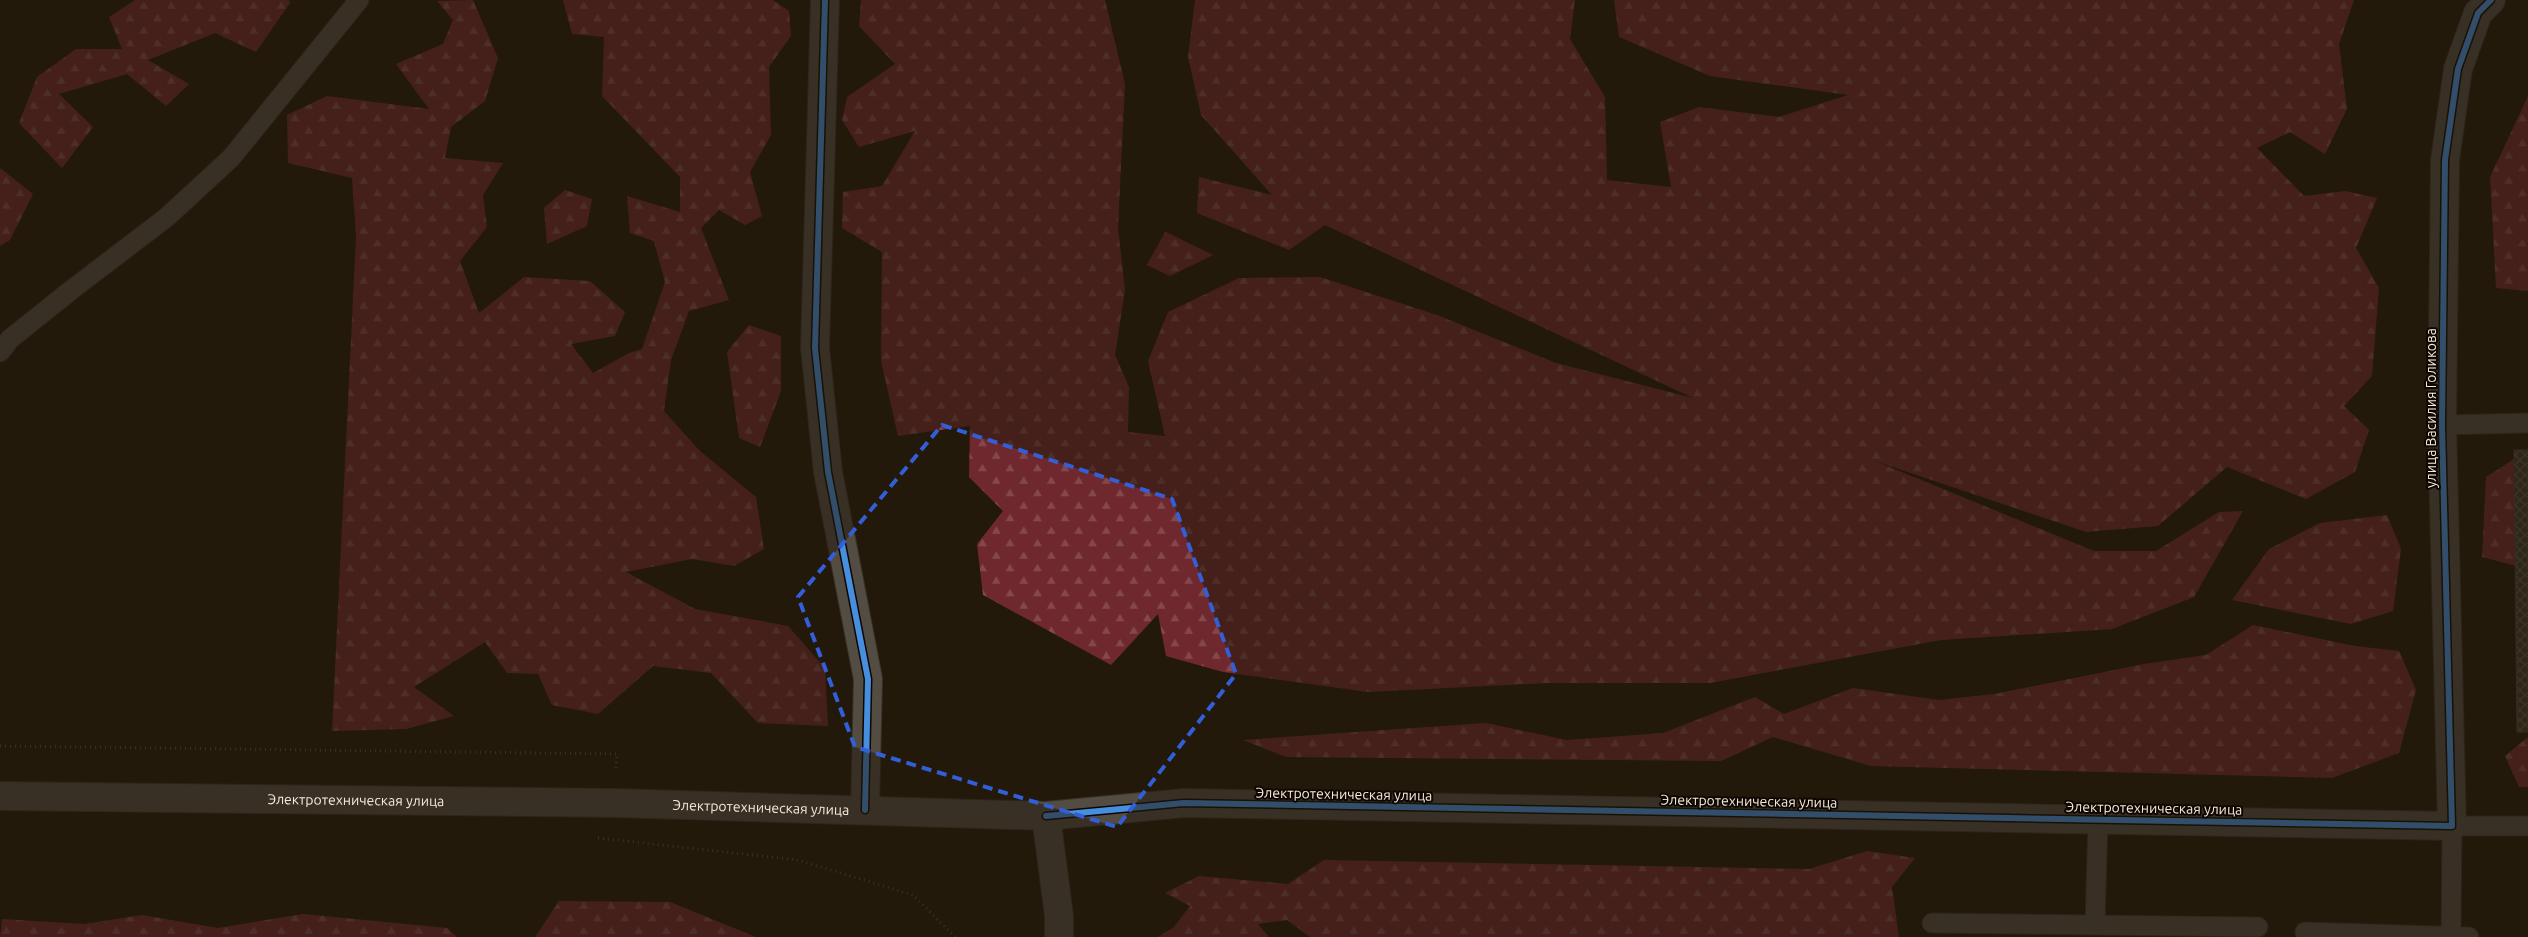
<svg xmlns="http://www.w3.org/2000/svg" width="2528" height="937" font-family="Ubuntu,sans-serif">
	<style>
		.forest { fill: url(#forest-firs) }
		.building { fill: url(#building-cross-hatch); stroke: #494437 }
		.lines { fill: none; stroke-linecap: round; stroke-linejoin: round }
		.lane-casing { stroke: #3a332a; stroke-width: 21 }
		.street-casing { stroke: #3a332a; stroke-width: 30 }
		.secondary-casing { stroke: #3a332a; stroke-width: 30 }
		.path { stroke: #534d43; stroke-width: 3; stroke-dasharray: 1 4; stroke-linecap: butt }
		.lane { stroke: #534c43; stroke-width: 19 }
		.street { stroke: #534c43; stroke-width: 28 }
		.secondary { stroke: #534c43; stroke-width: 28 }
		.cycleway-casing { stroke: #0e0701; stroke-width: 9 }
		.cycleway { stroke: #468fdf; stroke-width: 6 }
		.marked { fill: none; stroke: #325ed8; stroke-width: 4; stroke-dasharray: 10 6; stroke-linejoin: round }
		.labels { text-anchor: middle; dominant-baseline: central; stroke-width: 4; stroke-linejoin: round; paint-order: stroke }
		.street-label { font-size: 14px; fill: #f4e9da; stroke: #0e0701 }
	</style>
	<defs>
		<pattern id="forest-firs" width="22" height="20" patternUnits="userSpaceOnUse" patternTransform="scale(1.25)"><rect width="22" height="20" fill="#6f292e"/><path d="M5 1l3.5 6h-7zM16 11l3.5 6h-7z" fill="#84484c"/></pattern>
		<pattern id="building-cross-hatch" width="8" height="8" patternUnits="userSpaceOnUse" patternTransform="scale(1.25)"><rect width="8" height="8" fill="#3d392b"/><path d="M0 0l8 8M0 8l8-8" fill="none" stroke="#5a5649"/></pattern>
	</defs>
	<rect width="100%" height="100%" fill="#22190b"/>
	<!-- forest -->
	<path class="forest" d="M 135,0 L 289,0 L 290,3 L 256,52 L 215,33 L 148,60 L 189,84 L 166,106 L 127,74 L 59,94 L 93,127 L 62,168 L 19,123 L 37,77 L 76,49 L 122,49 L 109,17 Z
		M 473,0 L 498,58 L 485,101 L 451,127 L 445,158 L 503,163 L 483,195 L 487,227 L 460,261 L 479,313 L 524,277 L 590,281 L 625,312 L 615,336 L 571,344 L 593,373 L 629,353 L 642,349 L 665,282 L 654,241 L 630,233 L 627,196 L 680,212 L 680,177 L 602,96 L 604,37 L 572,34 L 563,0 L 773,0 L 789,11 L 791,36 L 769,67 L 771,135 L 750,172 L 762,216 L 745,225 L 719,210 L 701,228 L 729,300 L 689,311 L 671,360 L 664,411 L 700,451 L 756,497 L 764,549 L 734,566 L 692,559 L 626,572 L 695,609 L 788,626 L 825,668 L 828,726 L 758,723 L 711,673 L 653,666 L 598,714 L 552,705 L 538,674 L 507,673 L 485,642 L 414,687 L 454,716 L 406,729 L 332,731 L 356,237 L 352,178 L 288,163 L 287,115 L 327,96 L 429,109 L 396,64 L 443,44 L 453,20 L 437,1 Z
		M 861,0 L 1105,0 L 1125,84 L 1118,228 L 1125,290 L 1115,355 L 1129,387 L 1128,432 L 1165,436 L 1148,361 L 1168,312 L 1239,278 L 1320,277 L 1437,315 L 1556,363 L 1693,398 L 1325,225 L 1289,250 L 1197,213 L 1199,177 L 1272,195 L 1201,115 L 1188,57 L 1195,0 L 1575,0 L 1570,39 L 1605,97 L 1607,180 L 1671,187 L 1660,122 L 1699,107 L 1779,117 L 1848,95 L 1710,76 L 1619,37 L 1614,0 L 2354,0 L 2339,44 L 2347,109 L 2325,154 L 2290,132 L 2257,148 L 2304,196 L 2345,191 L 2377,198 L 2356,248 L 2379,288 L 2372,376 L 2344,406 L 2369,430 L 2355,472 L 2306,499 L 2227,467 L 2158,526 L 2086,532 L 1875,461 L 2094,551 L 2156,551 L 2219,512 L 2243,511 L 2194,597 L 2112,629 L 1941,640 L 1710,683 L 1547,683 L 1368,692 L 1223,672 L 1166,656 L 1158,614 L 1111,665 L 983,595 L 977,544 L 1003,511 L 969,477 L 970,426 L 898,436 L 881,361 L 882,252 L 842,228 L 843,192 L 882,186 L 915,131 L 859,147 L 842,120 L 847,97 L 895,64 L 859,26 Z
		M 2528,96 L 2528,291 L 2496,288 L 2490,177 Z
		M 0,168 L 33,194 L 10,240 L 0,246 Z
		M 565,190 L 592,199 L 587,226 L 547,244 L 544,208 Z
		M 1165,232 L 1166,232 L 1213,255 L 1170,276 L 1147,265 Z
		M 749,325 L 781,336 L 781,391 L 760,447 L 739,438 L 727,352 Z
		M 2528,450 L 2528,569 L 2482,557 L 2486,477 Z
		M 2387,515 L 2401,549 L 2393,611 L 2351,624 L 2232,600 L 2269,549 L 2320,523 Z
		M 2253,625 L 2355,646 L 2399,651 L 2416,690 L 2399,753 L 2332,778 L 1871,766 L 1773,737 L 1721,761 L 1286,757 L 1243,740 L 1486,723 L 1567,740 L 1663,733 L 1755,697 L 1784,714 L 1853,688 L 1939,700 L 1994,694 L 2144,664 L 2206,655 Z
		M 2528,737 L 2528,787 L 2519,787 L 2505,756 Z
		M 1867,851 L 1915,858 L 1892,887 L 1899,937 L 1310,937 L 1287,920 L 1258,924 L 1269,937 L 1158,937 L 1174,927 L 1190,906 L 1165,893 L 1199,876 L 1288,884 L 1324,860 L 1809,869 Z
		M 559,901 L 670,902 L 756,937 L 535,937 Z
		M 303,914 L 447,928 L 457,937 L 0,937 L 2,919 L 84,924 L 142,915 L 218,928 Z"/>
	<!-- building -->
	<path class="building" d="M 2514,450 L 2528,450 L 2528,732 L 2517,732 Z"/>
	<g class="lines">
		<defs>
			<path id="lane" d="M 0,352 L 10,339 L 70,291 L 167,217 L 231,158 L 359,0
				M 2442,425 L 2528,423
				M 1932,923 L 2258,927
				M 2095,925 L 2098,820
				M 2305,932 L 2469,937
				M 2451,936 L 2452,826 L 2528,826"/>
			<path id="street" d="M 825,0 L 815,348 L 828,472 L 868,679 L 865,810
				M 1046,816 L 1184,803 L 2452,826 L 2442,425 L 2445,160 L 2458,69 L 2478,13 L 2491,0"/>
			<g id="secondary">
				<path id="s1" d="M 0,796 L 616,803 L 1046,816 L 1059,916 L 1059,937"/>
			</g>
		</defs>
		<!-- lane casing -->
		<use href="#lane" class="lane-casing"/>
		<!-- street casing -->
		<use href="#street" class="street-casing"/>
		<!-- secondary casing -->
		<use href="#secondary" class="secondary-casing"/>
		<!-- path -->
		<path class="path" d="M 0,746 L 617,754 L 616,770
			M 598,838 L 798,860 L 913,895 L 955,937"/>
		<!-- lane -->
		<use href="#lane" class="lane"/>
		<!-- street -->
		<use href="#street" class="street"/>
		<!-- secondary -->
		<use href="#secondary" class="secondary"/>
		<defs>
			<path id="cycleway" d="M 825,0 L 815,348 L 828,472 L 868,679 L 865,810
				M 1046,816 L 1184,803 L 2452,826 L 2442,425 L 2445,160 L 2458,69 L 2478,13 L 2491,0"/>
		</defs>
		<!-- cycleway casing -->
		<use href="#cycleway" class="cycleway-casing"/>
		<!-- cycleway -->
		<use href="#cycleway" class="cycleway"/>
	</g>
	<!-- marked area -->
	<path d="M0 0H2528V937H0ZM 942,425 L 1172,499 L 1236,674 L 1117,827 L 855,747 L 798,597 Z" fill="#22190b" fill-opacity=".55" fill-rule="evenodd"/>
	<path class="marked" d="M 942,425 L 1172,499 L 1236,674 L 1117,827 L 855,747 L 798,597 Z"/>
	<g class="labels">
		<!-- street labels -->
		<g class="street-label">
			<text transform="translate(2431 408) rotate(-90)">улица Василия Голикова</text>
			<text transform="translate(1344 794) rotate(1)">Электротехническая улица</text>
			<text stroke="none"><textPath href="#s1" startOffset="356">Электротехническая улица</textPath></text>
			<text transform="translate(1749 801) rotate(1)">Электротехническая улица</text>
			<text stroke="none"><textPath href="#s1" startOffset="761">Электротехническая улица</textPath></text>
			<text transform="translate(2154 808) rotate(1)">Электротехническая улица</text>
		</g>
	</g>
</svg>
